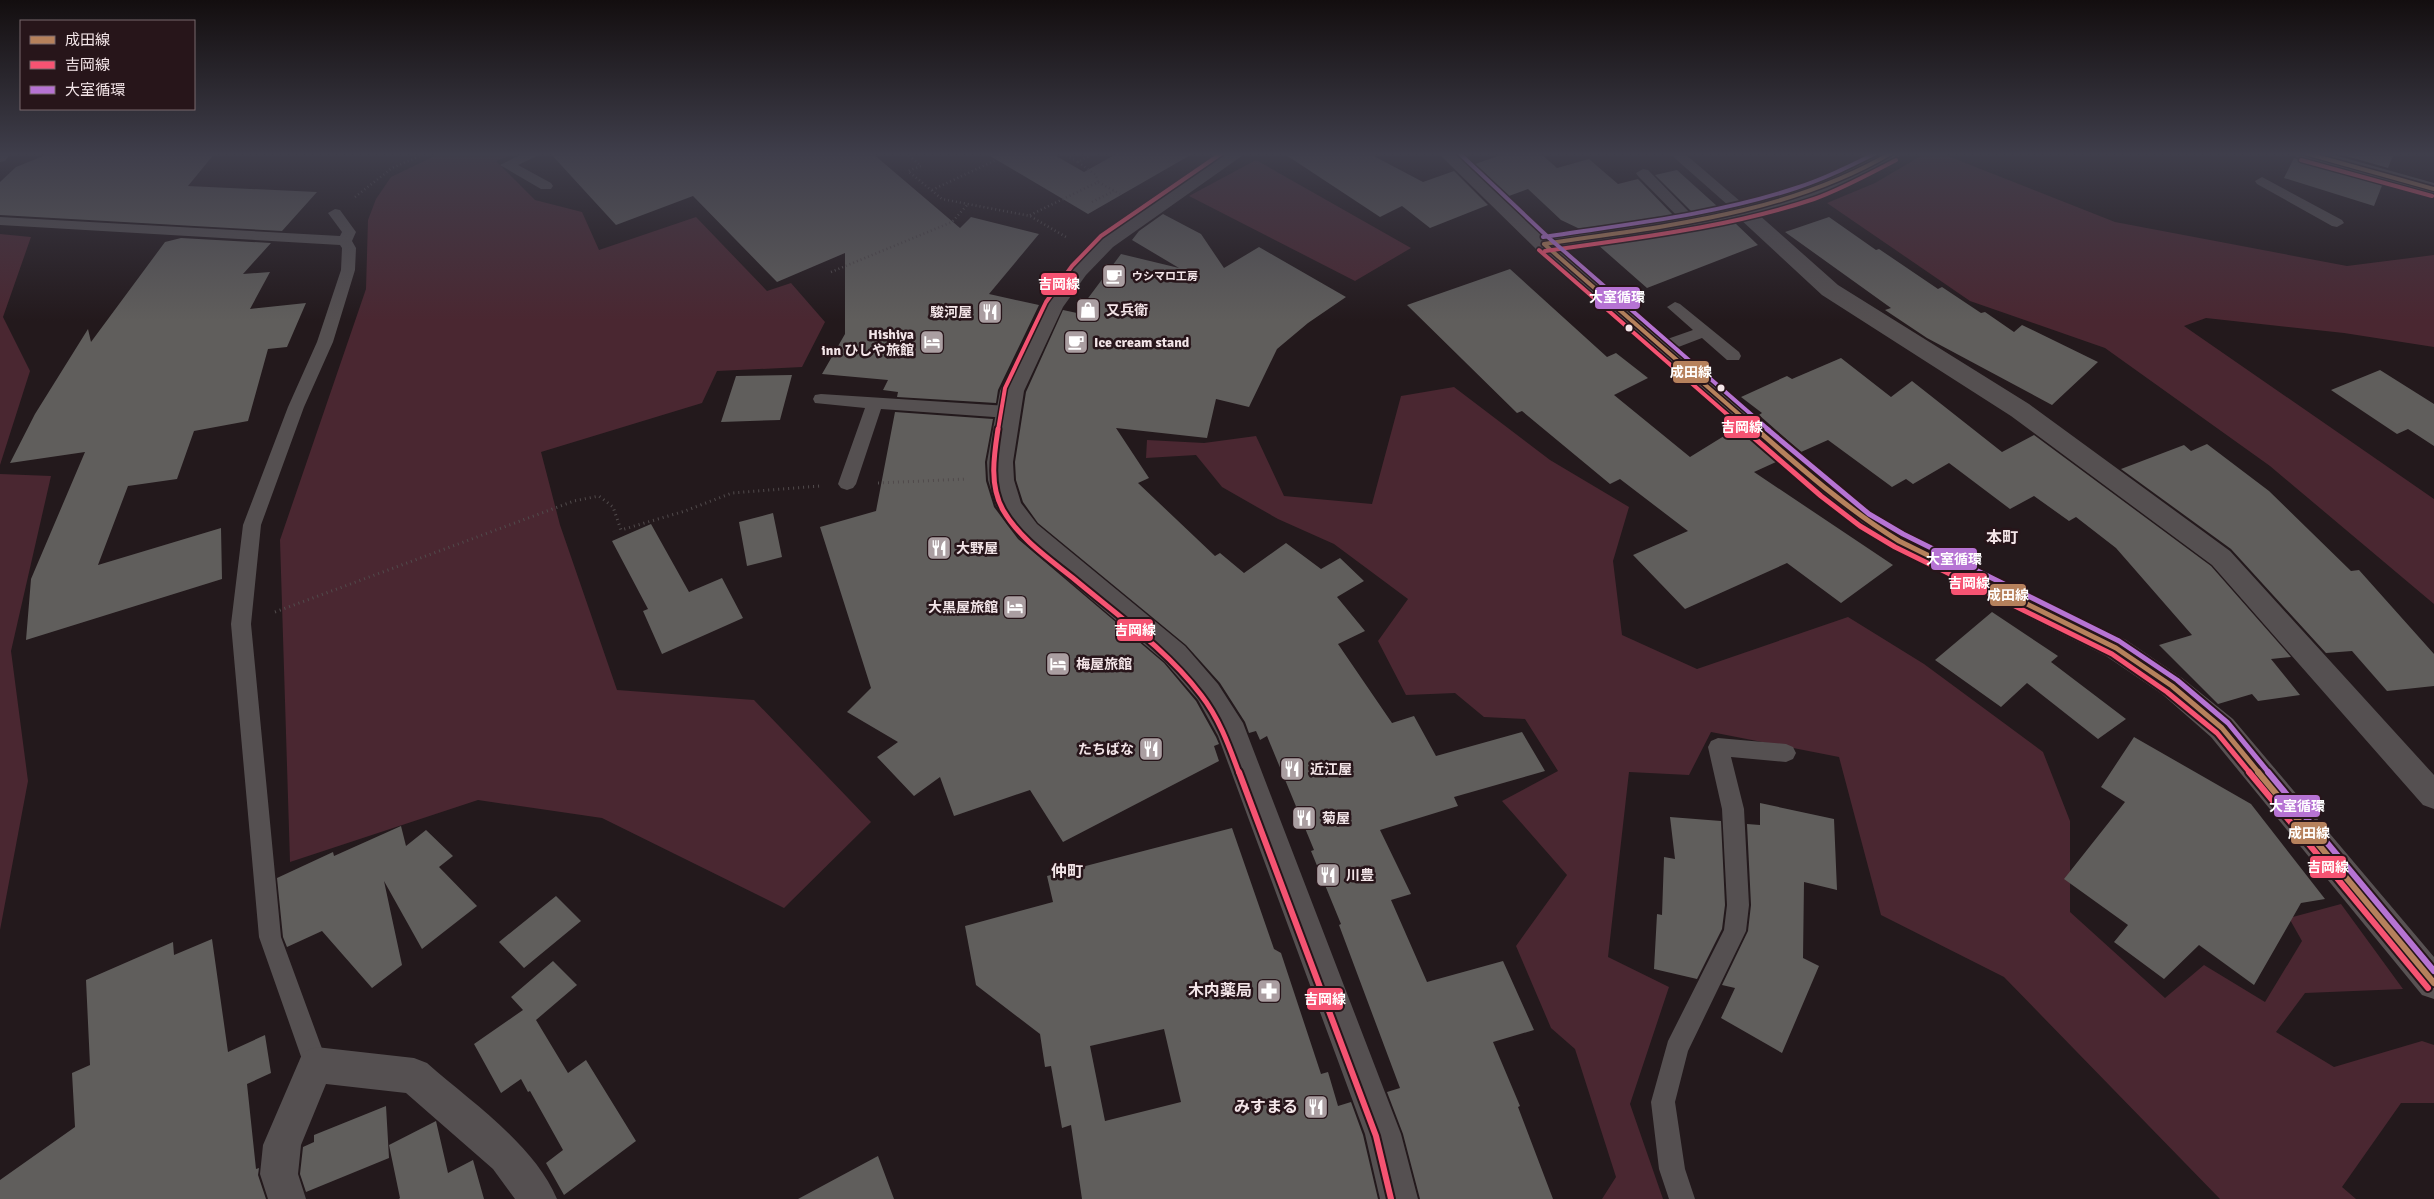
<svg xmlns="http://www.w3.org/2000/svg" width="2434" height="1199" font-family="Signika,'Noto Sans JP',sans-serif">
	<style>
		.green { fill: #4a2731 }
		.building { fill: #605e5c; fill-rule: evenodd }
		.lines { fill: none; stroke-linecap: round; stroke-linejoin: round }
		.path-far1 { stroke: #514b4c; stroke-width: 2.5; stroke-dasharray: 1 3; stroke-linecap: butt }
		.path { stroke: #514b4c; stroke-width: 3; stroke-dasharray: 1 4; stroke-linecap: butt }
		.lane { fill: #555051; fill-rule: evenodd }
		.street { fill: #555051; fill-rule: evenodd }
		.secondary { fill: #585253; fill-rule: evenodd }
		.bus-1-far2-casing { stroke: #27151a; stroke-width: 7 }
		.bus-1-far1-casing { stroke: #27151a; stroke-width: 9 }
		.bus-1-casing { stroke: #27151a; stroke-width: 10 }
		.bus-2-far2-casing { stroke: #27151a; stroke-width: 7 }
		.bus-2-far1-casing { stroke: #27151a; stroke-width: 9 }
		.bus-2-casing { stroke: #27151a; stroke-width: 10 }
		.bus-3-far2-casing { stroke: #27151a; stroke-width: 7 }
		.bus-3-far1-casing { stroke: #27151a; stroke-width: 9 }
		.bus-3-casing { stroke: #27151a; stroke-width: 10 }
		.bus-1-far2 { stroke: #b6815c; stroke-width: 4 }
		.bus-1-far1 { stroke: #b6815c; stroke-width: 5 }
		.bus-1 { stroke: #b6815c; stroke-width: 6 }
		.bus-2-far2 { stroke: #f65372; stroke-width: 4 }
		.bus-2-far1 { stroke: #f65372; stroke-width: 5 }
		.bus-2 { stroke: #f65372; stroke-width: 6 }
		.bus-3-far2 { stroke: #b673d3; stroke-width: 4 }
		.bus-3-far1 { stroke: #b673d3; stroke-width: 5 }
		.bus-3 { stroke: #b673d3; stroke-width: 6 }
		.bus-dot { fill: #f3e5e8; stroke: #27151a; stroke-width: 2 }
		.labels { text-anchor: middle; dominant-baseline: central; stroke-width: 5; stroke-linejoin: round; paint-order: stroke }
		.far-poi-label { font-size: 11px; font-weight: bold; fill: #f3e5e8; stroke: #27151a; text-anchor: start }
		.poi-label { font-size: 14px; font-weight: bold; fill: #f3e5e8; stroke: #27151a; text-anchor: start }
		.quarter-label { font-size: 16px; font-weight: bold; fill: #f3e5e8; stroke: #27151a }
		.near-poi-label { font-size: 16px; font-weight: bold; fill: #f3e5e8; stroke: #27151a; text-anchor: end }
		.line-badge { stroke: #27151a; stroke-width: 2 }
		.badge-label { font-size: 14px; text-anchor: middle; font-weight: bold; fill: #fff }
	</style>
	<rect width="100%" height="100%" fill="#23191c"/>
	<!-- green -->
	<path class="green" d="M 441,153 L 516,153 L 496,161 L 535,200 L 582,212 L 599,250 L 696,217 L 767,291 L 791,283 L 825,322 L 802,367 L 717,371 L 702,403 L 541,452 L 560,525 L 617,690 L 754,700 L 871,822 L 784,908 L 602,818 L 478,800 L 290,862 L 280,540 L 366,289 L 368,220 L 376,199 L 391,177 Z
		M 1926,153 L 1940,153 L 2115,222 L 2347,266 L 2434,255 L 2434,347 L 2344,333 L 2206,318 L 2184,326 L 2434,499 L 2434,604 L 2270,466 L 2105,348 L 1970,301 L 1827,203 L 1875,183 Z
		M 1256,160 L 1411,248 L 1355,281 L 1189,196 Z
		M 0,234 L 31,237 L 3,317 L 30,371 L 0,465 Z
		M 1454,387 L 1550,460 L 1629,507 L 1613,561 L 1622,635 L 1697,669 L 1848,617 L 1924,664 L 2043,752 L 2070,821 L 2070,912 L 2165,998 L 2204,965 L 2265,1002 L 2302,941 L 2289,918 L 2341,904 L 2403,989 L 2305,993 L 2276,1032 L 2334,1067 L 2422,1041 L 2434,1045 L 2434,1103 L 2401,1103 L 2342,1187 L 2356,1199 L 2220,1199 L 2004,977 L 1881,915 L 1839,757 L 1711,732 L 1689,775 L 1629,772 L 1608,957 L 1669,987 L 1630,1104 L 1663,1199 L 1602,1199 L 1616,1177 L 1575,1049 L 1551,1028 L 1516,946 L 1567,875 L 1502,801 L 1558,771 L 1525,719 L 1484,717 L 1455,693 L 1406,695 L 1378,641 L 1408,599 L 1334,544 L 1278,519 L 1222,487 L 1196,455 L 1146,458 L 1147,440 L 1204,443 L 1256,436 L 1284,496 L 1372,504 L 1401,396 Z
		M 0,474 L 51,476 L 11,651 L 28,781 L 0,930 Z"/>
	<!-- building -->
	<path class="building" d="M 51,153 L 215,153 L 188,186 L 317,192 L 282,231 L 0,215 L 0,182 L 16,167 Z
		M 550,153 L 872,153 L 960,228 L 971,217 L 1039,234 L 989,294 L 1039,305 L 998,390 L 996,403 L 897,397 L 898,392 L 883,390 L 888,380 L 822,374 L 845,334 L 845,253 L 777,282 L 693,196 L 616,225 Z
		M 985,153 L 1051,153 L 1084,172 L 1118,153 L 1194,153 L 1088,214 Z
		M 1283,153 L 1368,153 L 1423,182 L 1454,171 L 1488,205 L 1430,228 L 1402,206 L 1380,217 Z
		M 1507,153 L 1540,153 L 1557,168 L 1589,159 L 1618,184 L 1638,179 L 1674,216 L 1582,230 L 1561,220 L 1528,189 L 1509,196 L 1475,164 Z
		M 2336,153 L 2394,153 L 2388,168 Z
		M 2294,158 L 2383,183 L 2374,206 L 2284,178 Z
		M 1677,170 L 1718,207 L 1692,212 L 1655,175 Z
		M 1163,214 L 1201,234 L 1224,268 L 1259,247 L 1346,297 L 1308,323 L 1277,349 L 1249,407 L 1216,399 L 1207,438 L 1116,428 L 1149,478 L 1138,483 L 1215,556 L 1220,553 L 1244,573 L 1286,543 L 1321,569 L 1340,558 L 1364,581 L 1337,597 L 1365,631 L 1338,644 L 1392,723 L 1414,716 L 1436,756 L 1522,732 L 1545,771 L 1454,797 L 1458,806 L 1380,830 L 1411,894 L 1391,900 L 1427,982 L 1503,961 L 1534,1030 L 1493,1042 L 1520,1106 L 1518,1107 L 1553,1199 L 1420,1199 L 1403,1134 L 1387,1092 L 1400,1088 L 1339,925 L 1341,924 L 1311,851 L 1314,850 L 1267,736 L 1260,740 L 1256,731 L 1249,733 L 1245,722 L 1220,683 L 1186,645 L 1038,523 L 1023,502 L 1016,480 L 1015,462 L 1026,392 L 1063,310 L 1077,313 L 1121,254 L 1179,268 L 1132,240 L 1139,231 Z
		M 1829,217 L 1876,250 L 1879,249 L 1938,289 L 1942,287 L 1981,313 L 1985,312 L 2014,332 L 2022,325 L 2098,362 L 2052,405 L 1927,338 L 1885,310 L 1891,308 L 1785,232 Z
		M 1733,221 L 1758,245 L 1647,288 L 1597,244 Z
		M 181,238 L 271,243 L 243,274 L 270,272 L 250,309 L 306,303 L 287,347 L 268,349 L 248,421 L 194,431 L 177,479 L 128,486 L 98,565 L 221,528 L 222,579 L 26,640 L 31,579 L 85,452 L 10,463 L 35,414 L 88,329 L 91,342 L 165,242 Z
		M 1510,269 L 1607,357 L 1616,353 L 1648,378 L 1614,395 L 1690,457 L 1737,428 L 1776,462 L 1754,472 L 1893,565 L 1841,603 L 1787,563 L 1685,609 L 1633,555 L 1688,531 L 1620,479 L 1610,484 L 1522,411 L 1517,413 L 1407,305 Z
		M 1841,358 L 1891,397 L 1912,381 L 2002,452 L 2034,435 L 2211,566 L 2291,657 L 2271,659 L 2300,695 L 2258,701 L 2252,694 L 2218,704 L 2159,645 L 2192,635 L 2116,548 L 2076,517 L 2069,521 L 2034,496 L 2010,509 L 1949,463 L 1913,484 L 1906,479 L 1892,487 L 1828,440 L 1801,452 L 1759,415 L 1762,413 L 1741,397 L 1787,376 L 1792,379 Z
		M 2380,370 L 2434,404 L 2434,446 L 2408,429 L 2397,434 L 2331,390 Z
		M 792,375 L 780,420 L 721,422 L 736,376 Z
		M 895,412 L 993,419 L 985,462 L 986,481 L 994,507 L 1018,539 L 1164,663 L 1196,701 L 1216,737 L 1219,744 L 1214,746 L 1219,761 L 1063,842 L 1030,790 L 954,816 L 940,777 L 914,796 L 877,757 L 898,742 L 847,712 L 871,688 L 820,527 L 876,511 Z
		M 2207,444 L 2269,491 L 2351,571 L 2359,570 L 2434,654 L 2434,686 L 2387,691 L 2352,651 L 2326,653 L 2231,549 L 2121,469 L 2184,445 L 2191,451 Z
		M 773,513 L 782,557 L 747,566 L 739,522 Z
		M 651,524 L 689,592 L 722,578 L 743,618 L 662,654 L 643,611 L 648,609 L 612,541 Z
		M 1992,612 L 2058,656 L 2051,662 L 2126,719 L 2098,739 L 2027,683 L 2001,707 L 1935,660 Z
		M 2134,737 L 2251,804 L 2325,899 L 2301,903 L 2254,985 L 2199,945 L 2164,979 L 2114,942 L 2128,925 L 2064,879 L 2125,802 L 2101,787 Z
		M 1760,803 L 1834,819 L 1837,890 L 1804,882 L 1803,958 L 1819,966 L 1782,1053 L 1721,1018 L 1735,988 L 1722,985 L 1748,931 L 1751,905 L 1747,824 L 1760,825 Z
		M 1670,817 L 1721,821 L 1725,905 L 1722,929 L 1697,979 L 1654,969 L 1657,914 L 1662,915 L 1664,857 L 1675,859 Z
		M 401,826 L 406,846 L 426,830 L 453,856 L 439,867 L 477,906 L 422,949 L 384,881 L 402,965 L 372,988 L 322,931 L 287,947 L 283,937 L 277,878 L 333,852 L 334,856 Z
		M 1232,828 L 1274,949 L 1281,953 L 1321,1074 L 1328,1072 L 1338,1106 L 1351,1102 L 1363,1135 L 1378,1199 L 1082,1199 L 1071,1125 L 1062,1128 L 1051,1066 L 1045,1067 L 1040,1034 L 976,985 L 965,926 L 1053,902 L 1047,876 ZM 1164,1029 L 1181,1102 L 1105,1121 L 1090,1046 Z
		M 556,896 L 581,921 L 524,968 L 499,942 Z
		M 212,939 L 228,1052 L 265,1035 L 271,1073 L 247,1084 L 256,1169 L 259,1168 L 258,1175 L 266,1199 L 0,1199 L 0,1180 L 75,1127 L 72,1073 L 90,1065 L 86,980 L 173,942 L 174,955 Z
		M 553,961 L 577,985 L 536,1020 L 568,1073 L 586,1060 L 636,1141 L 564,1195 L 546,1163 L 563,1150 L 530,1091 L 528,1092 L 521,1079 L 501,1093 L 474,1044 L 523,1010 L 511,997 Z
		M 386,1106 L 389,1158 L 306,1192 L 300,1174 L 303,1147 L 314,1142 L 314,1135 Z
		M 436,1121 L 448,1173 L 473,1160 L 484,1199 L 399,1199 L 400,1198 L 389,1145 Z
		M 878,1156 L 894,1199 L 798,1199 Z"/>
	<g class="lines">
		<!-- path-far1 -->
		<path class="path-far1" d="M 906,153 L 921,166 L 908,171 L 942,199 L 1030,216 L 1066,237
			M 1063,153 L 1078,162 L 1095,153
			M 1078,162 L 1096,175 L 1098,182
			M 932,190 L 996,160
			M 355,197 L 392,168 L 427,153
			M 1092,202 L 1114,191
			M 1030,215 L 1098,182 L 1120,194
			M 831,272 L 952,222 L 968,204"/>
		<!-- path -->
		<path class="path" d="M 878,483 L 967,479
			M 275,612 L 574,501 L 599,496 L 613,507 L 621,530 L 685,511 L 732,493 L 820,486"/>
		<!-- lane -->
		<path class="lane" d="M 0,153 L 11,153 L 5,161 L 0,162 Z
			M 524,153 L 543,153 L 518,165 L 551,183 L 553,186 L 551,189 L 541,189 L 500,165 Z
			M 1669,153 L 1684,153 L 1748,208 L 1750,211 L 1748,214 L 1738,214 Z
			M 1643,169 L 1648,170 L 1694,217 L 1696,220 L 1694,223 L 1684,223 L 1638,176 L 1636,173 Z
			M 2262,177 L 2342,220 L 2344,223 L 2337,227 L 2332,226 L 2257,184 L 2255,181 Z
			M 335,209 L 340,210 L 356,232 L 352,241 L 356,248 L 355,270 L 333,342 L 304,407 L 261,525 L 251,624 L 281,937 L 328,1065 L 325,1074 L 316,1077 L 307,1074 L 304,1065 L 259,937 L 231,624 L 243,525 L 288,407 L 317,342 L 341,270 L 342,248 L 340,245 L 0,225 L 0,217 L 340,236 L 342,232 L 328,213 Z
			M 1675,302 L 1680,304 L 1739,352 L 1741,356 L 1739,360 L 1727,360 L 1702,338 L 1668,351 L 1656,351 L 1654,347 L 1656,343 L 1693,330 L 1667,307 Z
			M 821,394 L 1008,406 L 1014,408 L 1016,412 L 1014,416 L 1008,418 L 881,409 L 856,484 L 853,488 L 847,490 L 841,488 L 838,484 L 865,408 L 815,403 L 813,399 L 815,395 Z
			M 1718,738 L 1786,744 L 1793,747 L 1796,753 L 1793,759 L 1786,762 L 1731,757 L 1744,809 L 1749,905 L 1746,931 L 1688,1051 L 1675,1102 L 1685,1169 L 1695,1199 L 1669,1199 L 1659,1169 L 1651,1102 L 1668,1041 L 1724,930 L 1727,905 L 1722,809 L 1708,747 L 1711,741 Z"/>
		<!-- street -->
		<path class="street" d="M 1222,153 L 1246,153 L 1113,247 L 1086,275 L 1063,307 L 1024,391 L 1013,462 L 1014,480 L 1021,503 L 1037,524 L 1185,646 L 1218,684 L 1243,723 L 1401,1134 L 1418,1199 L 1380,1199 L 1365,1134 L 1218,736 L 1198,700 L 1165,662 L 1019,538 L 996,506 L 988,480 L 987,462 L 1000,391 L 1041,306 L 1070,265 L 1097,237 Z
			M 1877,153 L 1902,153 L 1899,157 C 1854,183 1808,202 1758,214 L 1838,285 L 2029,404 L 2230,551 L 2434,775 L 2434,809 L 2423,805 L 2212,565 L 2011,416 L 1822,295 L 1739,218 L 1678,230 L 1544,250 L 1536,249 L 1533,244 L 1536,239 L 1544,238 C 1658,220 1774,210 1877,153 Z
			M 316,1047 L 414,1058 L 427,1063 C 471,1102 534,1144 557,1199 L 515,1199 L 493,1169 L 406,1093 L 326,1084 L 301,1145 L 298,1174 L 306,1199 L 268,1199 L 260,1174 L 263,1145 L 303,1052 Z"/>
		<!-- secondary -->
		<path class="secondary" d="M 1438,153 L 1460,153 L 1552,239 L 1835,484 L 1874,513 L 1908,534 L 2126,640 L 2182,678 L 2233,719 L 2434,957 L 2434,999 L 2422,995 L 2211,737 L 2162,694 L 2106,656 L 1890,548 L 1856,527 L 1817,496 L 1536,249 Z
			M 2293,153 L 2327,153 L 2434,183 L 2434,195 L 2296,157 Z"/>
		<defs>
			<path id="bus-1-far2" d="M 2305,153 L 2434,189
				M 1544,244 L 1757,430
				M 1544,244 C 1663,226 1785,215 1891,153"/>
			<path id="bus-1-far1" d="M 1756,429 C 1802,469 1847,509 1899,541 L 2116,648 L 2172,686 L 2222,728 L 2259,773"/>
			<path id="bus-1" d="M 2258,772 L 2434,983"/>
			<path id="bus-2-far2" d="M 2301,160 L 2432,196
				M 1539,250 L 1745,430
				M 1545,251 C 1635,238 1727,228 1814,199 C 1842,189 1869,174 1896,160
				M 998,430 L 1005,388 L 1046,302 L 1072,266 L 1101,236 L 1222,153"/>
			<path id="bus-2-far1" d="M 998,429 C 994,455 989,485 1003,510 C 1019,538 1048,558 1073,578 C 1117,615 1166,649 1201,695 C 1219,718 1229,746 1239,773
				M 1744,429 L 1821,496 L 1860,526 L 1895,547 L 2112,654 L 2167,692 L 2217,733 L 2250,773"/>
			<path id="bus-2" d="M 1239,772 L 1376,1136 L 1391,1199
				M 2249,772 L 2428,988"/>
			<path id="bus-3-far2" d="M 1459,153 L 1549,238 L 1769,430
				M 1543,237 C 1628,224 1714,215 1796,188 C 1824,179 1850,166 1876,153"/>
			<path id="bus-3-far1" d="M 1767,429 L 1869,514 L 1903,534 L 2119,641 L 2177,680 L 2228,723 L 2269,773"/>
			<path id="bus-3" d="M 2268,772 L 2434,971"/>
		</defs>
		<!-- bus-1-far2 casing -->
		<use href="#bus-1-far2" class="bus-1-far2-casing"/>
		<!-- bus-1-far1 casing -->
		<use href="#bus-1-far1" class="bus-1-far1-casing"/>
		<!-- bus-1 casing -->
		<use href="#bus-1" class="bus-1-casing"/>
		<!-- bus-2-far2 casing -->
		<use href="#bus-2-far2" class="bus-2-far2-casing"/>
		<!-- bus-2-far1 casing -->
		<use href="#bus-2-far1" class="bus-2-far1-casing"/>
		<!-- bus-2 casing -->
		<use href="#bus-2" class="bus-2-casing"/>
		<!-- bus-3-far2 casing -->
		<use href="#bus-3-far2" class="bus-3-far2-casing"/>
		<!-- bus-3-far1 casing -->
		<use href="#bus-3-far1" class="bus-3-far1-casing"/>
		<!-- bus-3 casing -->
		<use href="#bus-3" class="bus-3-casing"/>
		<!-- bus-1-far2 -->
		<use href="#bus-1-far2" class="bus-1-far2"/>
		<!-- bus-1-far1 -->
		<use href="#bus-1-far1" class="bus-1-far1"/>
		<!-- bus-1 -->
		<use href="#bus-1" class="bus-1"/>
		<!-- bus-2-far2 -->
		<use href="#bus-2-far2" class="bus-2-far2"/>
		<!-- bus-2-far1 -->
		<use href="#bus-2-far1" class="bus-2-far1"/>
		<!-- bus-2 -->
		<use href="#bus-2" class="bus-2"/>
		<!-- bus-3-far2 -->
		<use href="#bus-3-far2" class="bus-3-far2"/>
		<!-- bus-3-far1 -->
		<use href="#bus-3-far1" class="bus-3-far1"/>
		<!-- bus-3 -->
		<use href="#bus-3" class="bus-3"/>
	</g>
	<!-- sky -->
	<linearGradient id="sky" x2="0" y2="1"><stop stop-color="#130e0f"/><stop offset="0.48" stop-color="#3f3e4b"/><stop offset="1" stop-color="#3f3e4b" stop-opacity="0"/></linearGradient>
	<rect width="2434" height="321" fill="url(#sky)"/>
	<!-- icons -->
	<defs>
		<symbol id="cafe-square" viewBox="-11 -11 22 22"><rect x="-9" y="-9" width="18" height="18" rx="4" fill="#aa9ea1" stroke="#27151a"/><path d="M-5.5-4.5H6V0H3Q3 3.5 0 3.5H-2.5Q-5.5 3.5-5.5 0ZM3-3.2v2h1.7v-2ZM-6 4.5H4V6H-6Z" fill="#fff"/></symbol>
		<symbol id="shop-square" viewBox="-11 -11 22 22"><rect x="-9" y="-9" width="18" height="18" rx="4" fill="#aa9ea1" stroke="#27151a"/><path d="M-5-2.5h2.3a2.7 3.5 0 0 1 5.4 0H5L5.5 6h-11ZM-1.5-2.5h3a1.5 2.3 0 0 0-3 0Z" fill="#fff"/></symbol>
		<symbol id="restaurant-square" viewBox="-11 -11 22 22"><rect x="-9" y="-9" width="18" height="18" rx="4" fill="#aa9ea1" stroke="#27151a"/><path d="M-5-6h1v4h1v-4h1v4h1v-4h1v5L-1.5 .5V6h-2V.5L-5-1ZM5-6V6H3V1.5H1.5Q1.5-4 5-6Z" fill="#fff"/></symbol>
		<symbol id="hotel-square" viewBox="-11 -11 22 22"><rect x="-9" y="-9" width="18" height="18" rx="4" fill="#aa9ea1" stroke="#27151a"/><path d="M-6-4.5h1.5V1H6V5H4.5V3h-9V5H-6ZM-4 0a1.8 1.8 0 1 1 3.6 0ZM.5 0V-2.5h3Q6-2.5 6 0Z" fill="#fff"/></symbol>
		<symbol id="pharmacy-square" viewBox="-11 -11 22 22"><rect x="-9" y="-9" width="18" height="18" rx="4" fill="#aa9ea1" stroke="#27151a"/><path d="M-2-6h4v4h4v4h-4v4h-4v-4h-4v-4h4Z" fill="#fff"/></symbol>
	</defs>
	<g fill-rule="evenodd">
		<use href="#cafe-square" x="1100" y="262" width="28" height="28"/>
		<use href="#shop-square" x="1074" y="296" width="28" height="28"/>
		<use href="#restaurant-square" x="976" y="298" width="28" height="28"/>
		<use href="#hotel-square" x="918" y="328" width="28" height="28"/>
		<use href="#cafe-square" x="1062" y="328" width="28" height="28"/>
		<use href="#restaurant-square" x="925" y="534" width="28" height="28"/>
		<use href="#hotel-square" x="1001" y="593" width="28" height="28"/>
		<use href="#hotel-square" x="1044" y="650" width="28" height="28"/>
		<use href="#restaurant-square" x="1137" y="735" width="28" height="28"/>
		<use href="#restaurant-square" x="1278" y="755" width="28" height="28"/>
		<use href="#restaurant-square" x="1290" y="804" width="28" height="28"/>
		<use href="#restaurant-square" x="1314" y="861" width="28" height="28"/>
		<use href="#pharmacy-square" x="1255" y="977" width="28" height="28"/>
		<use href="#restaurant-square" x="1302" y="1093" width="28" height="28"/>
	</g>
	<!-- markers -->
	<g class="bus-dot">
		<circle cx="1629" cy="328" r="4.5"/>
		<circle cx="1721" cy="388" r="4.5"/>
	</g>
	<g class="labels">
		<!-- far-poi labels -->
		<g class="far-poi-label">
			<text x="1132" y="276">ウシマロ工房</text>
		</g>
		<!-- poi labels -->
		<g class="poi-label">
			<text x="1106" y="310">又兵衛</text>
			<text x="972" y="312" text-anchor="end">駿河屋</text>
			<text x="914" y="334" text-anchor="end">Hishiya<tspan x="914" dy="16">inn ひしや旅館</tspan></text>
			<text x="1094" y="342">Ice cream stand</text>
			<text x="956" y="548">大野屋</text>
			<text x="998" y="607" text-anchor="end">大黒屋旅館</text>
			<text x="1076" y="664">梅屋旅館</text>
			<text x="1134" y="749" text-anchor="end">たちばな</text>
			<text x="1310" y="769">近江屋</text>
			<text x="1322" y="818">菊屋</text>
			<text x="1346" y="875">川豊</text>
		</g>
		<!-- quarter labels -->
		<g class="quarter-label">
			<text x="2002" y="538">本町</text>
			<text x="1067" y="872">仲町</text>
		</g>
		<!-- near-poi labels -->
		<g class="near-poi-label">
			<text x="1252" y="991">木内薬局</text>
			<text x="1298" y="1107">みすまる</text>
		</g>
	</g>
	<g class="line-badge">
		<rect x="1040" y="272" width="38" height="24" rx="5" fill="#f65372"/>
		<rect x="1594" y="286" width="47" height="24" rx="5" fill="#b673d3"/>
		<rect x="1672" y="360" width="38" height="24" rx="5" fill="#b6815c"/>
		<rect x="1723" y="415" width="38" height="24" rx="5" fill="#f65372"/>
		<rect x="1930" y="547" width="48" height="24" rx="5" fill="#b673d3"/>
		<rect x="1950" y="572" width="38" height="24" rx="5" fill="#f65372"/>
		<rect x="1989" y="583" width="38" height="24" rx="5" fill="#b6815c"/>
		<rect x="1116" y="618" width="38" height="24" rx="5" fill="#f65372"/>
		<rect x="2273" y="794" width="48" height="24" rx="5" fill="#b673d3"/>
		<rect x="2290" y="821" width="38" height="24" rx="5" fill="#b6815c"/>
		<rect x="2309" y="855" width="38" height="24" rx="5" fill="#f65372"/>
		<rect x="1306" y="987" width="38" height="24" rx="5" fill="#f65372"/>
	</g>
	<g class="badge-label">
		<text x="1059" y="289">吉岡線</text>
		<text x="1617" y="302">大室循環</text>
		<text x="1691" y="377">成田線</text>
		<text x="1742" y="432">吉岡線</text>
		<text x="1954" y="564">大室循環</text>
		<text x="1969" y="588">吉岡線</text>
		<text x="2008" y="600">成田線</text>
		<text x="1135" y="635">吉岡線</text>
		<text x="2297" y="811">大室循環</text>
		<text x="2309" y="838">成田線</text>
		<text x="2328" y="872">吉岡線</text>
		<text x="1325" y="1004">吉岡線</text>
	</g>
	<!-- legend -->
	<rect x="20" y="20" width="175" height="90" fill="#27151a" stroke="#79686c"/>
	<rect x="30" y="36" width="25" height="8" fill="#b6815c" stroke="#79686c"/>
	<text x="65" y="45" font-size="15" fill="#f3e5e8">成田線</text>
	<rect x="30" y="61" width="25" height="8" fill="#f65372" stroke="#79686c"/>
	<text x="65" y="70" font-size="15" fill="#f3e5e8">吉岡線</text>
	<rect x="30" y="86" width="25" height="8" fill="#b673d3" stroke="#79686c"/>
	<text x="65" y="95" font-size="15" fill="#f3e5e8">大室循環</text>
</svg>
